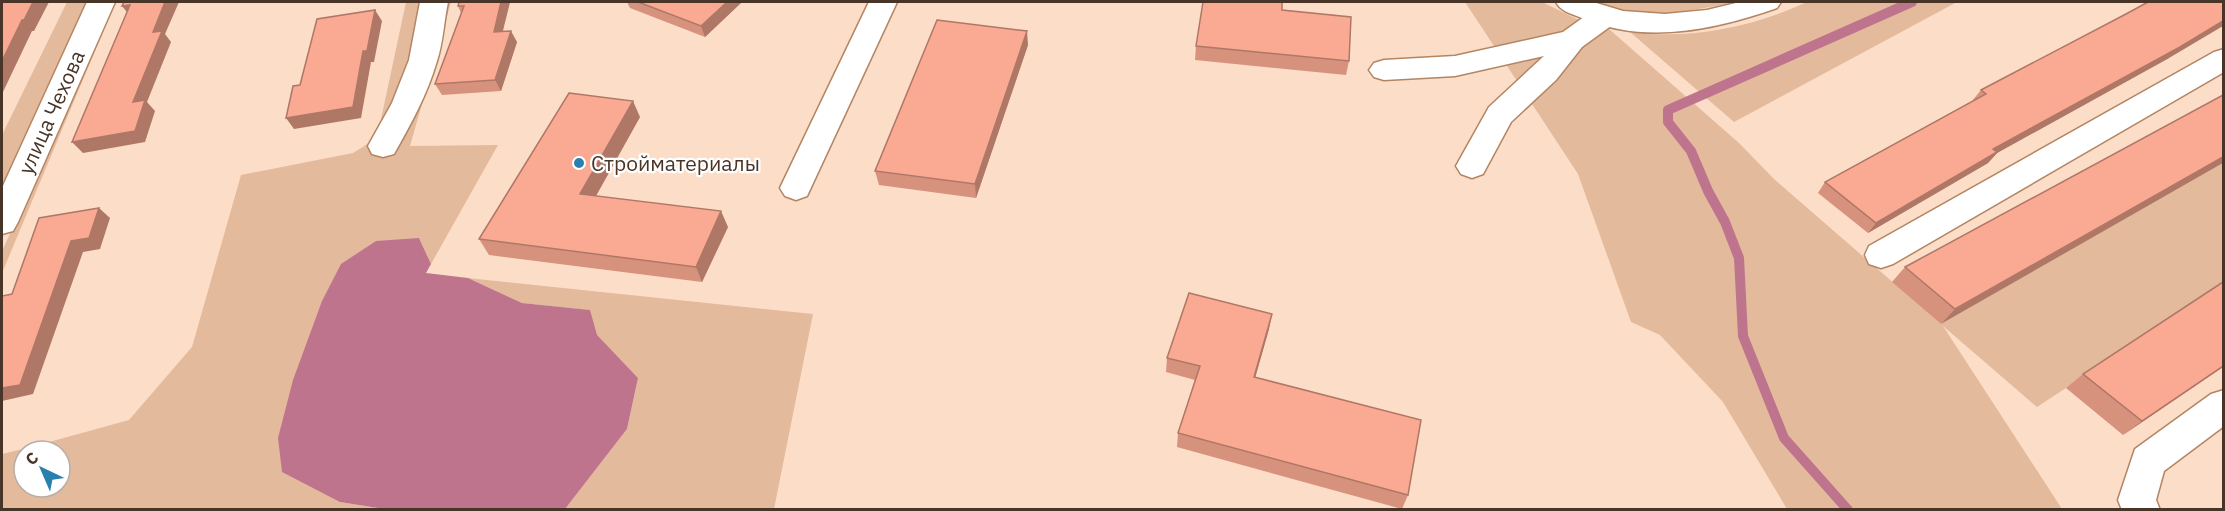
<svg xmlns="http://www.w3.org/2000/svg" width="2225" height="511" font-family="'IBM Plex Sans',sans-serif">
	<style>
		.green { fill: #e4ba9c; fill-rule: evenodd }
		.water { fill: #bf748e }
		.lines { fill: none; stroke-linecap: round; stroke-linejoin: round }
		.stream { stroke: #bf748e; stroke-width: 10 }
		.minor-casing { stroke: #b38563; stroke-width: 3 }
		.major-casing { stroke: #b38563; stroke-width: 3 }
		.minor { fill: #fff; fill-rule: evenodd }
		.major { fill: #fff; fill-rule: evenodd }
		.wall { fill: #d7927e }
		.shaded-wall { fill: #af7766 }
		.building { fill: #faaa92; stroke: #af7766; stroke-width: 1.5 }
		.poi-dot { fill: #297faf; stroke: #fff; stroke-width: 2 }
		.labels { text-anchor: middle; dominant-baseline: central; stroke-width: 4.5; stroke-linejoin: round; paint-order: stroke }
		.street-label { font-size: 21px; fill: #493527; stroke: #fff }
		.poi-label { font-size: 21px; fill: #493527; stroke: #fff; text-anchor: start }
	</style>
	<rect width="100%" height="100%" fill="#fcddc7"/>
	<!-- green -->
	<path class="green" d="M 67,2 L 90,2 L 2,194 L 2,135 Z
		M 406,2 L 425,2 L 416,57 L 427,62 L 440,2 L 451,2 L 410,146 L 498,145 L 431,264 L 419,238 L 340,502 L 384,509 L 2,509 L 2,454 L 31,447 L 129,420 L 192,347 L 241,175 L 353,153 L 377,138 ZM 24,451 L 60,451 L 60,487 L 24,487 Z
		M 1465,2 L 1542,2 L 1581,21 L 1609,29 L 1739,143 L 1775,180 L 1941,324 L 2223,163 L 2223,285 L 2037,407 L 1943,326 L 2062,509 L 1787,509 L 1723,402 L 1660,335 L 1631,322 L 1578,174 Z
		M 1592,2 L 1735,2 C 1687,12 1639,21 1592,2 Z
		M 1807,2 L 1957,2 L 1734,122 L 1630,32 C 1690,40 1753,27 1807,2 Z
		M 105,27 L 2,273 L 2,251 Z
		M 468,278 L 813,314 L 774,509 L 565,509 L 627,429 L 638,378 L 596,335 L 589,310 L 522,303 Z"/>
	<!-- water -->
	<path class="water" d="M 419,238 L 431,264 L 426,273 L 468,278 L 522,303 L 590,310 L 597,335 L 638,378 L 627,429 L 565,509 L 384,509 L 340,502 L 282,472 L 278,438 L 293,380 L 322,301 L 341,264 L 376,241 Z"/>
	<g class="lines">
		<!-- stream -->
		<path class="stream" d="M 1848,510 L 1784,438 L 1743,336 L 1739,258 L 1725,222 L 1708,191 L 1691,151 L 1668,122 L 1668,110 L 1912,2"/>
		<defs>
			<path id="minor" d="M 87,2 L 115,2 L 18,222 L 13,231 L 2,234 L 2,188 Z
				M 420,2 L 448,2 C 444,21 443,43 437,61 C 427,95 411,124 394,154 L 383,157 L 372,154 L 368,146 L 392,103 L 409,60 Z
				M 869,2 L 897,2 L 807,196 L 796,200 L 785,196 L 780,188 Z
				M 1605,7 L 1615,9 L 1619,16 L 1615,23 L 1582,47 L 1556,80 L 1511,122 L 1483,174 L 1472,178 L 1461,174 L 1456,166 L 1489,107 L 1544,56 L 1455,76 L 1384,80 L 1374,77 L 1369,70 L 1374,63 L 1384,60 L 1455,56 L 1563,32 L 1595,9 Z
				M 2224,49 L 2224,72 L 1893,264 L 1881,268 L 1869,264 L 1865,255 L 1869,246 L 2214,52 Z
				M 2224,390 L 2224,426 L 2164,471 L 2156,500 L 2160,510 L 2122,510 L 2118,500 L 2135,449 L 2211,394 Z"/>
			<path id="major" d="M 1556,2 L 1593,2 L 1623,11 L 1665,14 L 1707,10 L 1740,2 L 1781,2 L 1777,8 C 1714,30 1645,45 1582,18 C 1572,14 1560,11 1556,2 Z"/>
		</defs>
		<!-- minor casing -->
		<use href="#minor" class="minor-casing"/>
		<!-- major casing -->
		<use href="#major" class="major-casing"/>
		<!-- minor -->
		<use href="#minor" class="minor"/>
		<!-- major -->
		<use href="#major" class="major"/>
	</g>
	<!-- wall -->
	<path class="wall" d="M 459,2 L 510,2 L 502,32 L 517,42 L 501,91 L 442,95 L 435,84 L 461,13 L 458,6 Z
		M 627,2 L 742,2 L 705,37 L 630,8 Z
		M 1282,10 L 1349,61 L 1346,75 L 1195,60 L 1196,46 Z
		M 2126,14 L 2169,58 L 1997,153 L 1988,163 L 1868,233 L 1818,193 L 1825,182 L 1972,101 L 1981,90 Z
		M 1028,45 L 976,198 L 879,185 L 875,171 Z
		M 2223,95 L 1941,324 L 1892,282 L 1905,267 Z
		M 640,117 L 596,196 L 728,227 L 702,282 L 489,255 L 479,239 Z
		M 1269,329 L 1255,378 L 1408,495 L 1402,509 L 1177,447 L 1178,433 L 1195,380 L 1166,372 L 1167,358 Z
		M 2223,367 L 2123,435 L 2066,388 L 2083,374 Z"/>
	<!-- shaded-wall -->
	<path class="shaded-wall" d="M 33,2 L 49,2 L 34,31 L 32,31 L 2,94 L 2,61 L 22,20 Z
		M 165,2 L 179,2 L 165,34 L 171,42 L 147,102 L 155,111 L 145,142 L 83,153 L 72,142 L 133,102 L 153,32 Z
		M 501,2 L 510,2 L 500,43 L 494,32 Z
		M 727,2 L 742,2 L 705,37 L 701,26 Z
		M 130,5 L 131,17 L 122,6 Z
		M 375,10 L 382,21 L 374,62 L 371,62 L 361,118 L 294,129 L 286,118 L 363,51 Z
		M 2223,21 L 2223,26 L 2169,58 L 1997,153 L 1988,163 L 1868,233 L 1876,223 L 1993,149 Z
		M 511,31 L 517,42 L 501,91 L 495,80 Z
		M 1027,31 L 1028,45 L 976,198 L 975,184 Z
		M 633,101 L 640,117 L 588,210 L 580,194 Z
		M 2223,157 L 2223,163 L 1941,324 L 1955,309 Z
		M 99,208 L 110,218 L 100,249 L 83,252 L 33,394 L 2,401 L 2,388 L 71,241 Z
		M 721,211 L 728,227 L 702,282 L 696,267 Z
		M 1272,314 L 1269,329 L 1251,392 L 1254,377 Z
		M 2223,366 L 2223,367 L 2123,435 L 2142,421 Z"/>
	<!-- building -->
	<path class="building" d="M 2,2 L 33,2 L 24,20 L 22,20 L 2,61 Z
		M 124,2 L 165,2 L 153,32 L 162,31 L 133,102 L 145,100 L 135,131 L 72,142 L 130,5 L 122,6 Z
		M 459,2 L 501,2 L 494,32 L 511,31 L 495,80 L 435,84 L 464,6 L 458,6 Z
		M 638,2 L 727,2 L 701,26 Z
		M 1203,2 L 1282,2 L 1282,10 L 1351,17 L 1349,61 L 1196,46 Z
		M 2148,2 L 2223,2 L 2223,21 L 2180,47 L 1993,149 L 1997,152 L 1876,223 L 1825,182 L 1986,94 L 1981,90 L 2126,14 Z
		M 375,10 L 367,51 L 363,51 L 353,107 L 286,118 L 293,86 L 300,85 L 317,19 Z
		M 937,20 L 1027,31 L 975,184 L 875,171 Z
		M 569,93 L 633,101 L 580,194 L 721,211 L 696,267 L 479,239 Z
		M 2223,95 L 2223,157 L 1955,309 L 1905,267 Z
		M 99,208 L 89,238 L 71,241 L 20,385 L 2,388 L 2,296 L 12,294 L 39,218 Z
		M 2223,282 L 2223,366 L 2142,421 L 2083,374 Z
		M 1189,293 L 1272,314 L 1254,377 L 1421,420 L 1408,495 L 1178,433 L 1200,366 L 1167,358 Z"/>
	<!-- markers -->
	<circle class="poi-dot" cx="579" cy="163" r="6"/>
	<g class="labels">
		<!-- street labels -->
		<g class="street-label">
			<text transform="translate(51 112) rotate(-66)">улица Чехова</text>
		</g>
		<!-- poi labels -->
		<g class="poi-label">
			<text x="591" y="163">Стройматериалы</text>
		</g>
	</g>
	<!-- border -->
	<rect width="2225" height="511" fill="none" stroke="#493527" stroke-width="6"/>
	<!-- north arrow -->
	<g transform="translate(42 469) rotate(316)"><circle r="28" fill="#ffffff" stroke="#b6aea9" stroke-width="1.5"/>
	<path d="M0-4.5L10 22L0 15L-10 22Z" fill="#297faf"/>
	<text y="-9" font-size="16" font-weight="bold" text-anchor="middle" fill="#493527">С</text>
	</g>
</svg>
